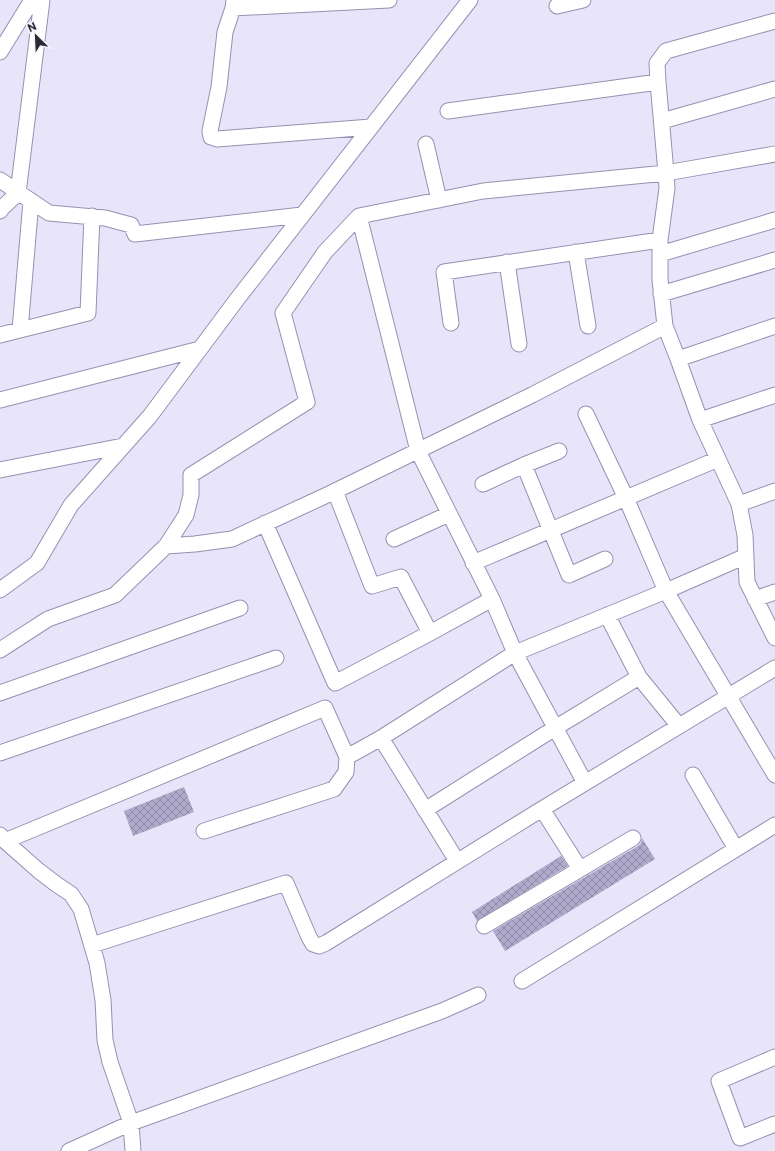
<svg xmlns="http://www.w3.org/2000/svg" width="775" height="1151" font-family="Commissioner,sans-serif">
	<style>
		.building { fill: url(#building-cross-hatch) }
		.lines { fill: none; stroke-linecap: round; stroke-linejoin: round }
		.minor-casing { stroke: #9591b1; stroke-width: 17 }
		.minor { stroke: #fff; stroke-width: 15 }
	</style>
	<defs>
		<pattern id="building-cross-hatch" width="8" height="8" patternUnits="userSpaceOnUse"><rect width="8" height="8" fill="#afaacc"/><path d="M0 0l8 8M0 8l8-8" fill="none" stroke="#8f8aa6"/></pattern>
	</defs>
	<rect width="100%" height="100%" fill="#e8e5fa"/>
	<!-- building -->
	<path class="building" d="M 184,787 L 194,812 L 133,836 L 124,811 Z
		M 642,838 L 655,859 L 505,951 L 493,931 L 638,846 L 641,843 Z
		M 561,856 L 568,866 L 477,921 L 472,912 Z"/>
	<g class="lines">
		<defs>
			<path id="minor" d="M 234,0 L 233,8 L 389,0
				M 557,6 L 583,0
				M 233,8 L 225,32 L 219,87 L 210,131 L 211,137 L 217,139 L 371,127
				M 0,52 L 32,0
				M 448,111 L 658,82
				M 662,121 L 775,89
				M 426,144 L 439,200
				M 775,154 L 666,173 L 667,188 L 660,240 L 660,280 L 665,326 L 678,359 L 775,326
				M 0,180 L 49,213 L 105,218 L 131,225 L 135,234 L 302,215
				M 0,211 L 2,208 L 18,193 L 42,0
				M 576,252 L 588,326
				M 660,254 L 775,220
				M 507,262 L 519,344
				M 661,294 L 775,260
				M 451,323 L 444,272 L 660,240
				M 20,330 L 31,201
				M 0,335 L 88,313 L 92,216
				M 678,359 L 700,420 L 739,504 L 745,535 L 747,582 L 775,638
				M 0,400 L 200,349
				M 586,414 L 626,498 L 666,591 L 775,775
				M 700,420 L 775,395
				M 524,465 L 569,575 L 605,559
				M 0,470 L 123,446
				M 483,484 L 524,465 L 559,451
				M 335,491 L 372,586 L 401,577 L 430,633
				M 739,504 L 775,491
				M 265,523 L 335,683 L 430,633 L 492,599 L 515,653 L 585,783
				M 394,539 L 449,514
				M 166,546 L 186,515 L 191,495 L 191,475 L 307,402 L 283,313 L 325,252 L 359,216
				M 473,563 L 718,459
				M 0,590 L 37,563 L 71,505 L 150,416 L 238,298 L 470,0
				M 492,599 L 418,451 L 359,216 L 483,191 L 666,173 L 658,82 L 657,63 L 666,51 L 775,21
				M 755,599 L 775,592
				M 607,615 L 639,677
				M 0,650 L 48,619 L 115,595 L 166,546 L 195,544 L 232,539 L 327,495 L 532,395 L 665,326
				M 0,693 L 240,608
				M 381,738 L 457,861
				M 0,753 L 276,658
				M 693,775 L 736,849
				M 542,809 L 580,869
				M 425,810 L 555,728 L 639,677 L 679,726
				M 204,831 L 334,789 L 346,772 L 347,757
				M 0,835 L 5,841 L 39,871 L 56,884 L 71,894 L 81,909 L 97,963 L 103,1000 L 105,1040 L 110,1062 L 131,1123 L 133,1151
				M 5,841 L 325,708 L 347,757 L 381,738 L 515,653 L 666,591 L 746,556
				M 484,926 L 633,838
				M 92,945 L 286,883 L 309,937 L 313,944 L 319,946 L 326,943 L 542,809 L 775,668
				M 522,981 L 775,825
				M 775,1057 L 719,1081 L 740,1138 L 775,1124
				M 69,1151 L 131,1123 L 442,1011 L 478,995"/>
		</defs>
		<!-- minor casing -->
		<use href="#minor" class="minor-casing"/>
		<!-- minor -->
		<use href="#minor" class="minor"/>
	</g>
	<!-- north arrow -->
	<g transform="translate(36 36) rotate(336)" stroke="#f5f4fb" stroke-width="3" paint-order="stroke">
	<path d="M0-3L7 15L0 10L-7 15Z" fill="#2b2936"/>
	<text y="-6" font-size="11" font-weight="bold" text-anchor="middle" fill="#2b2936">N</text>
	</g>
</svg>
